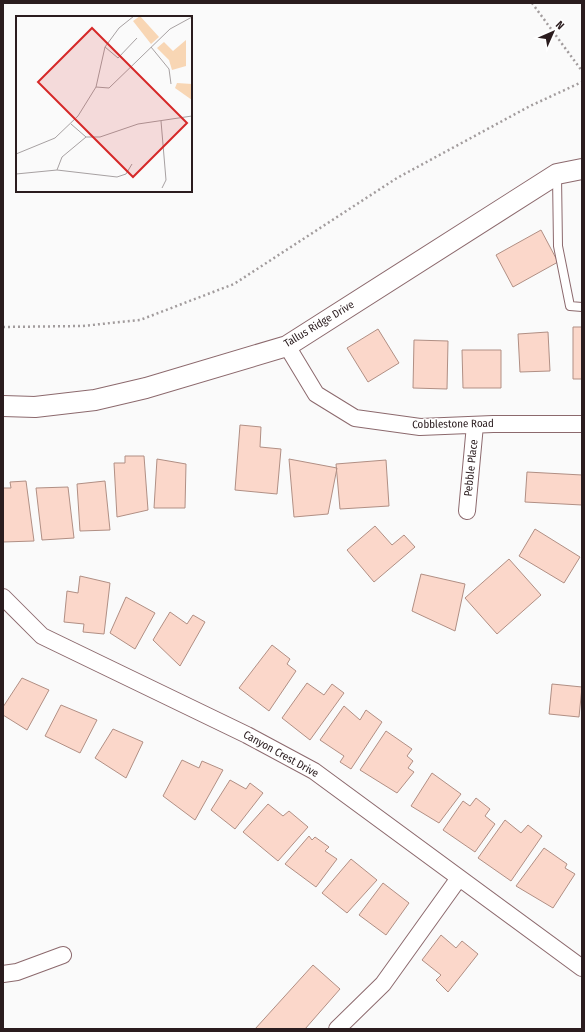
<svg xmlns="http://www.w3.org/2000/svg" width="585" height="1032" font-family="'Fira Sans Condensed',sans-serif">
	<style>
		.building { fill: #fbd7ca; stroke: #b18f84 }
		.lines { fill: none; stroke-linecap: round; stroke-linejoin: round }
		.service-casing { stroke: #8c696d; stroke-width: 10 }
		.minor-casing { stroke: #8c696d; stroke-width: 18 }
		.tertiary-casing { stroke: #8c696d; stroke-width: 22 }
		.path { stroke: #a29c9d; stroke-width: 2.5; stroke-dasharray: 2 3; stroke-linecap: butt }
		.service { stroke: #fff; stroke-width: 8 }
		.minor { stroke: #fff; stroke-width: 16 }
		.tertiary { stroke: #fff; stroke-width: 20 }
		.labels { text-anchor: middle; dominant-baseline: central; stroke-width: 3; stroke-linejoin: round; paint-order: stroke }
		.street-label { font-size: 11px; fill: #2a1c1e; stroke: #fff }
		.inset-road { fill: none; stroke: #a7a1a2; stroke-width: 1 }
		.view { fill: #d62828; fill-opacity: 0.15; stroke: #d62828; stroke-width: 2 }
		.inset-edge { fill: none; stroke: #2a1c1e; stroke-width: 2 }
	</style>
	<rect width="100%" height="100%" fill="#fafafa"/>
	<!-- building -->
	<path class="building" d="M 541,230 L 558,262 L 513,287 L 496,255 Z
		M 573,327 L 582,327 L 582,379 L 573,379 Z
		M 378,329 L 399,363 L 368,382 L 347,348 Z
		M 548,332 L 550,371 L 520,372 L 518,334 Z
		M 414,340 L 448,341 L 447,389 L 413,388 Z
		M 462,350 L 501,350 L 501,388 L 463,388 Z
		M 240,425 L 261,427 L 260,447 L 281,449 L 277,494 L 235,490 Z
		M 125,456 L 144,456 L 148,510 L 117,517 L 114,463 L 125,463 Z
		M 157,459 L 186,464 L 185,508 L 154,508 Z
		M 289,459 L 337,468 L 328,514 L 294,517 Z
		M 386,460 L 389,506 L 340,509 L 336,464 Z
		M 527,472 L 582,475 L 582,505 L 525,502 Z
		M 26,481 L 34,541 L 3,542 L 3,488 L 11,488 L 10,482 Z
		M 105,481 L 110,530 L 80,531 L 77,484 Z
		M 68,487 L 74,538 L 42,540 L 36,488 Z
		M 375,526 L 392,545 L 404,535 L 415,547 L 374,582 L 347,550 Z
		M 535,529 L 580,557 L 564,583 L 519,556 Z
		M 509,559 L 541,595 L 497,634 L 465,598 Z
		M 421,574 L 465,584 L 455,631 L 412,611 Z
		M 80,576 L 110,583 L 104,634 L 83,632 L 84,624 L 64,622 L 67,591 L 78,593 Z
		M 126,597 L 155,613 L 135,649 L 110,633 Z
		M 170,612 L 187,624 L 193,615 L 205,622 L 180,666 L 153,640 Z
		M 272,645 L 290,659 L 287,664 L 296,671 L 269,711 L 239,688 Z
		M 22,678 L 49,690 L 27,730 L 3,715 L 3,707 Z
		M 307,683 L 324,695 L 332,684 L 344,693 L 310,740 L 282,718 Z
		M 552,684 L 582,687 L 579,717 L 549,714 Z
		M 61,705 L 97,720 L 80,753 L 45,736 Z
		M 344,706 L 360,720 L 366,710 L 382,722 L 351,769 L 340,762 L 344,756 L 320,740 Z
		M 113,729 L 143,742 L 126,778 L 95,758 Z
		M 386,731 L 412,749 L 407,756 L 413,761 L 408,768 L 414,772 L 397,793 L 360,770 Z
		M 182,760 L 199,768 L 202,761 L 223,770 L 195,820 L 163,796 Z
		M 432,773 L 461,794 L 439,823 L 411,806 Z
		M 230,780 L 246,789 L 250,783 L 263,793 L 235,829 L 211,810 Z
		M 476,798 L 490,809 L 485,816 L 495,824 L 475,852 L 443,830 L 463,801 L 470,806 Z
		M 268,804 L 283,816 L 289,811 L 308,827 L 278,861 L 243,832 Z
		M 505,820 L 521,833 L 528,825 L 542,836 L 511,881 L 478,858 Z
		M 309,836 L 312,840 L 315,837 L 329,847 L 325,851 L 337,859 L 316,887 L 285,864 Z
		M 544,848 L 567,864 L 565,868 L 575,874 L 553,908 L 516,886 Z
		M 351,859 L 377,880 L 347,913 L 322,893 Z
		M 383,883 L 409,903 L 386,935 L 359,915 Z
		M 441,935 L 456,948 L 462,941 L 478,954 L 448,992 L 436,980 L 441,975 L 422,960 Z
		M 313,965 L 340,989 L 305,1029 L 255,1029 Z"/>
	<g class="lines">
		<defs>
			<path id="service" d="M 557,176 L 558,246 L 570,306 L 582,307"/>
			<path id="minor" d="M 287,346 L 316,394 L 355,418 L 420,427 L 493,424 L 582,424
				M 467,511 L 475,425
				M 3,597 L 42,636 L 247,735 L 314,771 L 582,968
				M 3,974 L 17,972 L 63,955
				M 337,1029 L 383,984 L 459,878"/>
			<path id="tertiary" d="M 3,406 L 35,407 L 95,400 L 146,388 L 287,346 L 557,174 L 582,169"/>
		</defs>
		<!-- service casing -->
		<use href="#service" class="service-casing"/>
		<!-- minor casing -->
		<use href="#minor" class="minor-casing"/>
		<!-- tertiary casing -->
		<use href="#tertiary" class="tertiary-casing"/>
		<!-- path -->
		<path class="path" d="M 532,3 L 582,71
			M 3,327 L 82,326 L 140,320 L 234,284 L 397,178 L 530,106 L 582,82"/>
		<!-- service -->
		<use href="#service" class="service"/>
		<!-- minor -->
		<use href="#minor" class="minor"/>
		<!-- tertiary -->
		<use href="#tertiary" class="tertiary"/>
	</g>
	<g class="labels">
		<!-- street labels -->
		<g class="street-label">
			<text transform="translate(319 324) rotate(-31)">Tallus Ridge Drive</text>
			<text transform="translate(453 424) rotate(-1)">Cobblestone Road</text>
			<text transform="translate(471 468) rotate(-84)">Pebble Place</text>
			<text transform="translate(281 754) rotate(29)">Canyon Crest Drive</text>
		</g>
	</g>
	<!-- overview -->
	<g transform="translate(16 16)">
		<rect width="176" height="176" fill="#fafafa"/>
		<path d="M 124,0 L 143,21 L 135,28 L 117,5 ZM 170,24 L 170,50 L 156,54 L 153,44 L 141,32 L 148,26 L 157,35 ZM 161,67 L 176,68 L 176,84 L 159,72 Z" fill="#f8d6b4"/>
		<path class="inset-road" d="M 89,31 L 102,42 L 121,22M 135,31 L 153,53 L 155,68M 80,71 L 93,72 L 154,13 L 176,1M 145,105 L 150,164 L 146,172M 55,108 L 70,121 L 84,121 L 122,108 L 176,100M 0,138 L 39,122 L 62,100 L 80,71 L 89,31 L 103,12 L 118,0M 41,154 L 46,141 L 70,121M 0,158 L 41,154 L 101,161 L 110,158 L 116,148"/>
		<path class="view" d="M 76,12 L 171,107 L 117,161 L 22,66 Z"/>
		<rect width="176" height="176" class="inset-edge"/>
	</g>
	<!-- border -->
	<rect width="585" height="1032" fill="none" stroke="#2a1c1e" stroke-width="8"/>
	<!-- north arrow -->
	<g transform="translate(553 32) rotate(45)" stroke="#ffffff" stroke-width="3" paint-order="stroke">
	<path d="M0-3L7 15L0 10L-7 15Z" fill="#2a1c1e"/>
	<text y="-6" font-size="11" font-weight="bold" text-anchor="middle" fill="#2a1c1e">N</text>
	</g>
</svg>
